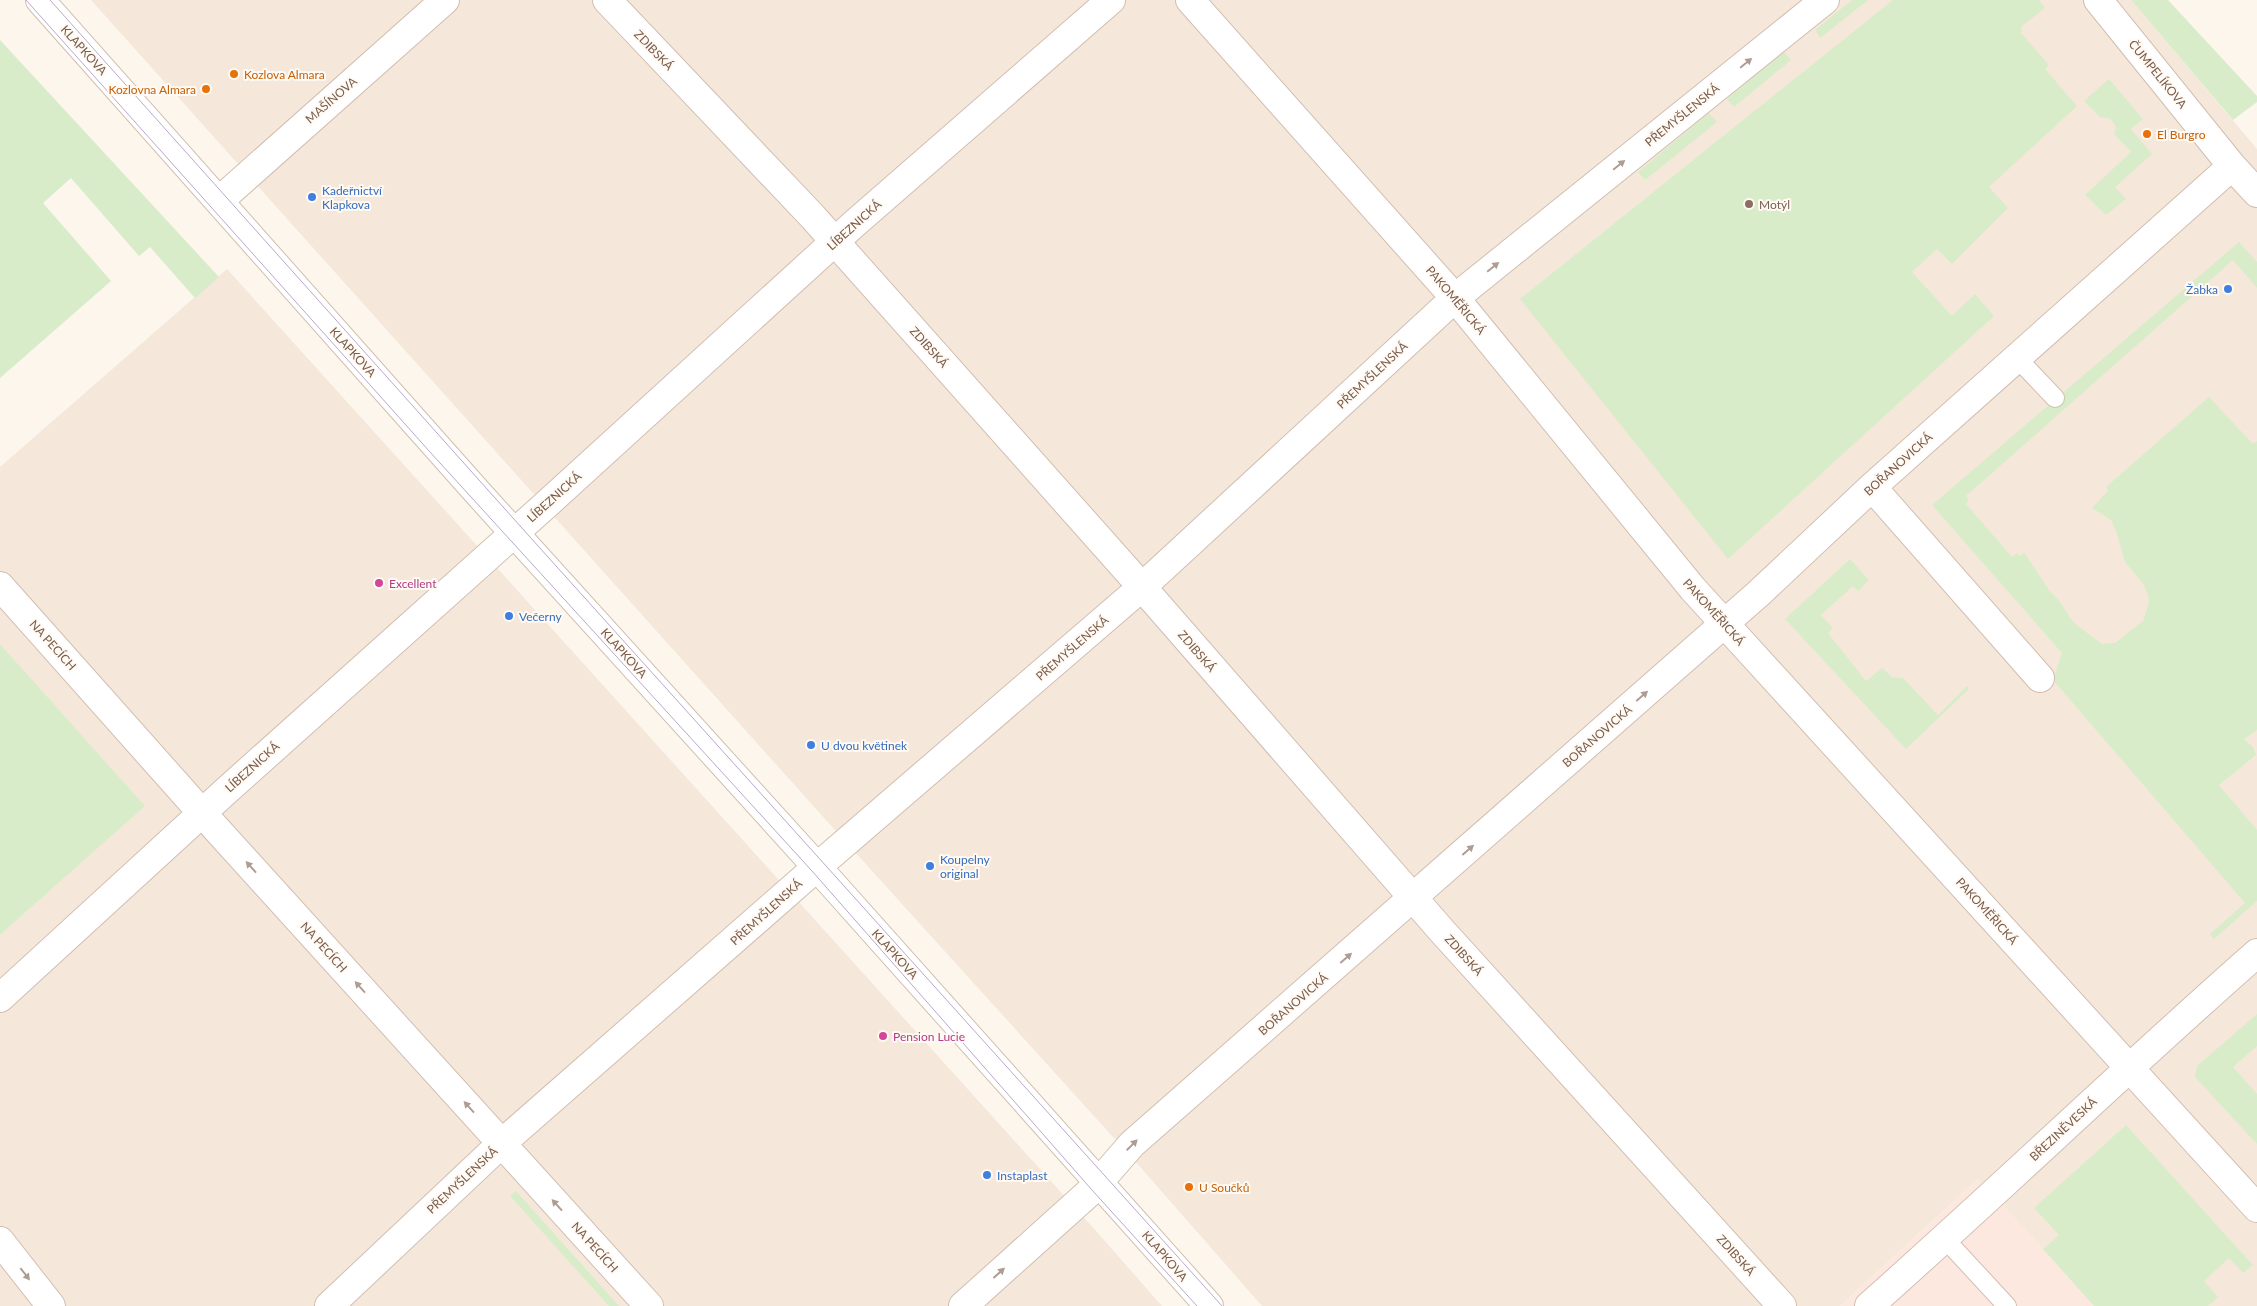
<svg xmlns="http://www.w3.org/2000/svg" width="2257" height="1306" font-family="Lato,sans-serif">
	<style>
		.residential { fill: #f5e8da }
		.commercial { fill: #fde8e0 }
		.green { fill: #d8ecc9 }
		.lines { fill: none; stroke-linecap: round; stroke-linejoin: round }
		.service-casing { stroke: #d1beb0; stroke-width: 20 }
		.minor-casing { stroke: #d1beb0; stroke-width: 30 }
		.tertiary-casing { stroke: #d1beb0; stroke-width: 30 }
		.service { stroke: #fff; stroke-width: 18 }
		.minor { stroke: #fff; stroke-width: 28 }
		.tertiary { stroke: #fff; stroke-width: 28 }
		.tram { stroke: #b9a8c9; stroke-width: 1 }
		.oneway { fill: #af9d94 }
		.food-dot { fill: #e8710a; stroke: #fffaf3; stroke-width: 2 }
		.shop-dot { fill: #3f7fe0; stroke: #fffaf3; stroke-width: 2 }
		.education-dot { fill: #8d6e63; stroke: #fffaf3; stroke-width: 2 }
		.hotel-dot { fill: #d1479c; stroke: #fffaf3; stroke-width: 2 }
		.labels { text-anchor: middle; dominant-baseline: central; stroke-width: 4; stroke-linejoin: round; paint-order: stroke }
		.street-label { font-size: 12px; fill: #7a5c4d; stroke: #fffaf3 }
		.food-label { font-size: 12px; fill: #c56008; stroke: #fffaf3; text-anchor: start }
		.shop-label { font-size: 12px; fill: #366cbe; stroke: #fffaf3; text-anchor: start }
		.education-label { font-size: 12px; fill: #785e54; stroke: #fffaf3; text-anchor: start }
		.hotel-label { font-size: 12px; fill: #b23c85; stroke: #fffaf3; text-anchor: start }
	</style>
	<rect width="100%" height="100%" fill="#fdf6ec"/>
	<!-- residential -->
	<path class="residential" d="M 91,0 L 2131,0 L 2257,149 L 2257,1306 L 2096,1306 L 1978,1179 L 1840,1306 L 1262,1306 L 1142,1169 L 825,819 Z
		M 227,269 L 1096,1231 L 1162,1306 L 0,1306 L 0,935 L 144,806 L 0,644 L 0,467 Z"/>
	<!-- commercial -->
	<path class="commercial" d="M 1978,1179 L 2096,1306 L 1840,1306 Z"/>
	<!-- green -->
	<path class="green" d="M 1852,0 L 1868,0 L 1820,38 L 1815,30 Z
		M 1893,0 L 2039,0 L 2045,8 L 2022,26 L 2021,33 L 2049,65 L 2045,69 L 2077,106 L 1989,187 L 2008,208 L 1952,264 L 1937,249 L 1912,272 L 1952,316 L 1975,294 L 1994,316 L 1728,559 L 1520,299 Z
		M 2131,0 L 2168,0 L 2257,96 L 2257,102 L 2233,120 Z
		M 0,40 L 219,277 L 195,298 L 150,247 L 139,256 L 71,178 L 43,203 L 111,281 L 0,378 Z
		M 1783,51 L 1791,60 L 1734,107 L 1727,99 Z
		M 2109,79 L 2143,119 L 2131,129 L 2152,154 L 2115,187 L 2126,199 L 2106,215 L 2085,195 L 2131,152 L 2114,134 L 2116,128 C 2113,120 2109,117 2101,118 L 2084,101 Z
		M 1709,113 L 1717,122 L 1645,180 L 1638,172 Z
		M 2239,242 L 2257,262 L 2257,288 L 2233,260 L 1966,496 L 1969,500 L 1966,504 L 2012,557 L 2017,553 L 2020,556 L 2024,552 L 2049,590 L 2060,602 L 2074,623 L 2102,644 L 2115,643 L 2143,621 L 2149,602 L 2148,595 L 2144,585 L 2125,562 L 2116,531 L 2111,520 L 2092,508 L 2108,491 L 2106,487 L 2209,397 L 2253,444 L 2257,441 L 2257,730 L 2244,739 L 2253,747 L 2256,755 L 2219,785 L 2257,830 L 2257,901 L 2214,939 L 2210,934 L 2245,903 L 2053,680 L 2062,653 L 1932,505 Z
		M 1850,559 L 1869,580 L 1858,591 L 1853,586 L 1821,615 L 1833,628 L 1828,633 L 1866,681 L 1882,668 L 1892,677 L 1903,678 L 1938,715 L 1967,686 L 1969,689 L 1906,749 L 1785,619 Z
		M 0,644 L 145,806 L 0,935 Z
		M 2257,1014 L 2257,1046 L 2233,1067 L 2257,1094 L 2257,1144 L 2195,1077 L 2197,1066 Z
		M 2126,1125 L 2253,1265 L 2243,1273 L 2229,1258 L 2204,1281 L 2218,1297 L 2208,1306 L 2094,1306 L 2043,1249 L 2059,1235 L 2034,1208 Z
		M 516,1191 L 619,1306 L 609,1306 L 510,1196 Z"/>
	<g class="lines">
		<defs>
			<path id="service" d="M 2016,357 L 2055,398
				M 1945,1239 L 2007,1306"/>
			<path id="minor" d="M 607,0 L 813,217 L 1142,587 L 1442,931 L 1782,1306
				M 1190,0 L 1455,298 L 1693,589 L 2257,1208
				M 2098,0 L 2232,166 L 2257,193
				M 219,201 L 445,0
				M 1872,487 L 2040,678
				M 0,586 L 202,813 L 649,1306
				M 0,998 L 226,791 L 549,502 L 854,224 L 1111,0
				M 0,1241 L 51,1306
				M 329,1306 L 502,1143 L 817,867 L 1142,587 L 1455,298 L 1825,0
				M 963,1306 L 1092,1190 L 1132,1144 L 1758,594 L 1872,487 L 2232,166
				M 1869,1306 C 2000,1190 2126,1068 2257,953"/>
			<path id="tertiary" d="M 40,0 L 478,493 L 817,867 L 1209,1306"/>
		</defs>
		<!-- service casing -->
		<use href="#service" class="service-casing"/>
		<!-- minor casing -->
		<use href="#minor" class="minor-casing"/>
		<!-- tertiary casing -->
		<use href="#tertiary" class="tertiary-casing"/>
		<!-- service -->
		<use href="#service" class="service"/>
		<!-- minor -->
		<use href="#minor" class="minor"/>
		<!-- tertiary -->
		<use href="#tertiary" class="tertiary"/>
		<!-- tram -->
		<path class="tram" d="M 26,0 L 430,452 L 812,871 L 1092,1190 L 1197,1306
			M 50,0 L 521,527 L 1222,1306"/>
	</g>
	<!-- one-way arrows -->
	<defs><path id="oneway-solid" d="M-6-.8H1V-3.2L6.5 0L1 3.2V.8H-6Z" transform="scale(1.25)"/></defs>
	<g class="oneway">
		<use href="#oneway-solid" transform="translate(1746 63) rotate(-39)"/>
		<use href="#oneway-solid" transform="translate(1619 165) rotate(-39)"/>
		<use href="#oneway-solid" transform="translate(1493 267) rotate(-39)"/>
		<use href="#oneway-solid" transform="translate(1642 696) rotate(-41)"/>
		<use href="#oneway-solid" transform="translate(1468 850) rotate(-41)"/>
		<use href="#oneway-solid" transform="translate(251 867) rotate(-132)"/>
		<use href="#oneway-solid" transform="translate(1346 958) rotate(-41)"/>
		<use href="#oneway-solid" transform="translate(360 987) rotate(-132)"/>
		<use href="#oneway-solid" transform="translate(469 1107) rotate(-132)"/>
		<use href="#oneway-solid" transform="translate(1132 1145) rotate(-45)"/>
		<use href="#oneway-solid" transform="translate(557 1205) rotate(-132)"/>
		<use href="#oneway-solid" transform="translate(999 1273) rotate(-42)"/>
		<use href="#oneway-solid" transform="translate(25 1274) rotate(52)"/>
	</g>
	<!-- markers -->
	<g class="food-dot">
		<circle cx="234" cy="74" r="5"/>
		<circle cx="206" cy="89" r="5"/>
		<circle cx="2147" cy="134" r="5"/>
		<circle cx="1189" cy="1187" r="5"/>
	</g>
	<g class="shop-dot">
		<circle cx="312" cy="197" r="5"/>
		<circle cx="2228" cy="289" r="5"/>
		<circle cx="509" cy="616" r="5"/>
		<circle cx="811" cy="745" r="5"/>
		<circle cx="930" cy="866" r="5"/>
		<circle cx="987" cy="1175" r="5"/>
	</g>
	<circle class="education-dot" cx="1749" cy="204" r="5"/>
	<g class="hotel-dot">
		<circle cx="379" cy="583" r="5"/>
		<circle cx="883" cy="1036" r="5"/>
	</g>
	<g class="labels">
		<!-- street labels -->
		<g class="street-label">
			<text transform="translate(84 50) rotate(48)">KLAPKOVA</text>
			<text transform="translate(654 50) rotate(46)">ZDIBSKÁ</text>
			<text transform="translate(2158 74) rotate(51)">ČUMPELÍKOVA</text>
			<text transform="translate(331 100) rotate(-41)">MAŠÍNOVA</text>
			<text transform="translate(1682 115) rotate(-39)">PŘEMYŠLENSKÁ</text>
			<text transform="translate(854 225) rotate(-42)">LÍBEZNICKÁ</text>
			<text transform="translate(1456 300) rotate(50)">PAKOMĚŘICKÁ</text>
			<text transform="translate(929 347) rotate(48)">ZDIBSKÁ</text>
			<text transform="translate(353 352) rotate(48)">KLAPKOVA</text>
			<text transform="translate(1372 375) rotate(-43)">PŘEMYŠLENSKÁ</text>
			<text transform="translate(1898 464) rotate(-42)">BOŘANOVICKÁ</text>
			<text transform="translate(554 497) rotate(-42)">LÍBEZNICKÁ</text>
			<text transform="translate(1714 612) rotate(48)">PAKOMĚŘICKÁ</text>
			<text transform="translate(53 645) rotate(48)">NA PECÍCH</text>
			<text transform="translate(1072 648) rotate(-41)">PŘEMYŠLENSKÁ</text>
			<text transform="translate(1197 651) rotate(49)">ZDIBSKÁ</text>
			<text transform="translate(624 653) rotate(48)">KLAPKOVA</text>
			<text transform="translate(1597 736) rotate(-41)">BOŘANOVICKÁ</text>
			<text transform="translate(252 767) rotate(-42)">LÍBEZNICKÁ</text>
			<text transform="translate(1987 911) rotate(48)">PAKOMĚŘICKÁ</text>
			<text transform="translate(766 912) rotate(-42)">PŘEMYŠLENSKÁ</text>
			<text transform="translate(324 947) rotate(48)">NA PECÍCH</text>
			<text transform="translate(895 954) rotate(48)">KLAPKOVA</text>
			<text transform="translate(1464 955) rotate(48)">ZDIBSKÁ</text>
			<text transform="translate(1293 1004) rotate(-41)">BOŘANOVICKÁ</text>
			<text transform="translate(2063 1129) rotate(-43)">BŘEZINĚVESKÁ</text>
			<text transform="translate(462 1180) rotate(-43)">PŘEMYŠLENSKÁ</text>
			<text transform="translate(595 1247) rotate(48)">NA PECÍCH</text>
			<text transform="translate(1736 1255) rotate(48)">ZDIBSKÁ</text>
			<text transform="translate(1165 1256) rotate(49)">KLAPKOVA</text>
		</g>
		<!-- food labels -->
		<g class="food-label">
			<text x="244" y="74">Kozlova Almara</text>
			<text x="196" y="89" text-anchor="end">Kozlovna Almara</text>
			<text x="2157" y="134">El Burgro</text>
			<text x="1199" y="1187">U Součků</text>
		</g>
		<!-- shop labels -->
		<g class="shop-label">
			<text x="322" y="190">Kadeřnictví<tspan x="322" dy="14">Klapkova</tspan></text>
			<text x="2218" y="289" text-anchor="end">Žabka</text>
			<text x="519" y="616">Večerny</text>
			<text x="821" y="745">U dvou květinek</text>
			<text x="940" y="859">Koupelny<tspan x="940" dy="14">original</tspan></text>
			<text x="997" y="1175">Instaplast</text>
		</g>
		<!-- education labels -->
		<g class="education-label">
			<text x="1759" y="204">Motýl</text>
		</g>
		<!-- hotel labels -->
		<g class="hotel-label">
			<text x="389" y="583">Excellent</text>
			<text x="893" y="1036">Pension Lucie</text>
		</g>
	</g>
</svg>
